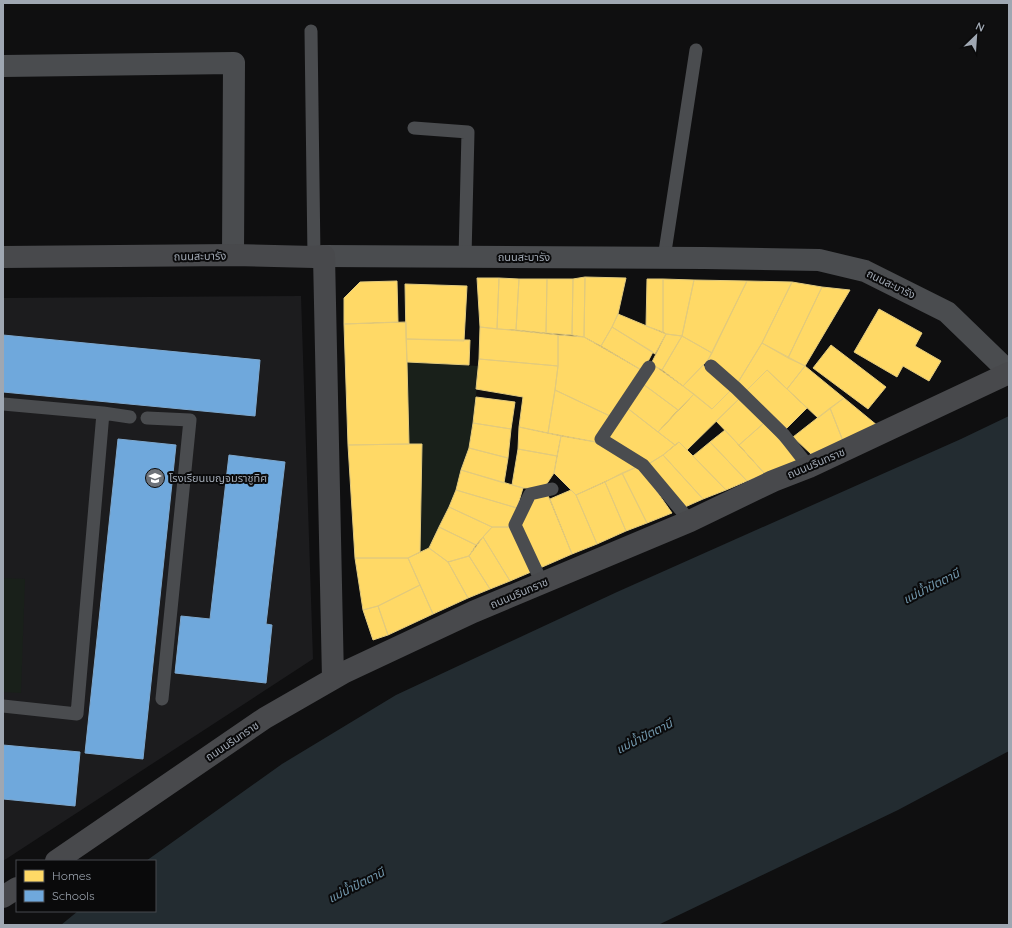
<svg xmlns="http://www.w3.org/2000/svg" width="1012" height="928" font-family="Quicksand,'Noto Sans Thai',sans-serif">
	<style>
		.built { fill: #1c1c1e }
		.green { fill: #19201a }
		.water { fill: #232c31 }
		.homes { fill: #ffd966; stroke: #e2ca7d }
		.schools { fill: #6fa8dc; stroke: #7da8cf }
		.lines { fill: none; stroke-linecap: round; stroke-linejoin: round }
		.lane { stroke: #4a4c4f; stroke-width: 13 }
		.street { stroke: #4a4c4f; stroke-width: 22 }
		.secondary { stroke: #48494c; stroke-width: 22 }
		.labels { text-anchor: middle; dominant-baseline: central; stroke-width: 4; stroke-linejoin: round; paint-order: stroke }
		.street-label { font-size: 11px; fill: #9fa7b2; stroke: #0a0a0b }
		.poi-label { font-size: 11px; fill: #9fa7b2; stroke: #0a0a0b; text-anchor: start }
		.water-label { font-size: 12px; font-style: italic; fill: #749aaf; stroke: #0a0a0b }
	</style>
	<rect width="100%" height="100%" fill="#0f0f10"/>
	<!-- built -->
	<path class="built" d="M 301,296 L 313,659 L 3,861 L 3,298 Z"/>
	<!-- green -->
	<path class="green" d="M 407,362 L 478,366 L 476,397 L 469,448 L 456,490 L 449,507 L 429,548 L 420,552 L 422,444 L 409,444 Z
		M 3,578 L 25,579 L 21,693 L 3,692 Z"/>
	<!-- water -->
	<path class="water" d="M 1009,416 L 1009,751 L 898,810 L 658,925 L 61,925 L 78,911 L 155,911 L 155,861 L 146,861 L 282,764 L 396,695 L 617,592 L 961,439 Z"/>
	<!-- homes -->
	<path class="homes" d="M 585,277 L 626,278 L 618,314 L 612,327 L 601,346 L 584,337 Z
		M 585,277 L 584,337 L 572,335 L 573,279 Z
		M 477,278 L 499,278 L 497,329 L 480,327 Z
		M 499,278 L 519,279 L 516,330 L 497,329 Z
		M 519,279 L 547,279 L 546,333 L 516,330 Z
		M 547,279 L 573,279 L 572,335 L 546,333 Z
		M 647,279 L 663,279 L 663,332 L 646,326 Z
		M 663,279 L 694,280 L 682,336 L 666,334 L 663,332 Z
		M 694,280 L 747,281 L 712,353 L 682,336 Z
		M 397,281 L 398,322 L 344,324 L 344,298 L 360,282 Z
		M 747,281 L 792,282 L 762,343 L 737,384 L 708,360 Z
		M 792,282 L 822,287 L 788,358 L 762,343 Z
		M 405,284 L 467,286 L 464,341 L 406,339 Z
		M 822,287 L 850,290 L 805,366 L 788,358 Z
		M 879,309 L 922,333 L 915,346 L 941,361 L 929,381 L 903,366 L 897,377 L 854,352 Z
		M 618,314 L 666,334 L 655,354 L 612,327 Z
		M 406,322 L 409,444 L 348,445 L 344,324 Z
		M 480,327 L 558,335 L 558,366 L 479,359 Z
		M 612,327 L 653,352 L 643,371 L 601,346 Z
		M 666,334 L 682,336 L 662,370 L 651,364 Z
		M 558,335 L 584,337 L 643,371 L 612,417 L 555,390 L 558,366 Z
		M 682,336 L 712,353 L 708,360 L 683,386 L 662,370 Z
		M 406,339 L 470,340 L 469,365 L 407,362 Z
		M 762,343 L 805,366 L 787,389 L 767,370 L 745,392 L 737,384 Z
		M 831,345 L 886,387 L 868,409 L 813,368 Z
		M 479,359 L 558,366 L 555,390 L 548,433 L 519,427 L 523,397 L 476,389 Z
		M 703,365 L 731,390 L 712,409 L 683,386 Z
		M 655,366 L 694,394 L 678,410 L 643,384 Z
		M 805,366 L 844,398 L 818,418 L 787,389 Z
		M 767,370 L 807,408 L 785,430 L 745,392 Z
		M 643,384 L 678,410 L 658,432 L 626,407 Z
		M 555,390 L 612,417 L 596,442 L 548,433 Z
		M 731,390 L 740,398 L 687,450 L 679,442 L 675,445 L 658,432 L 694,394 L 712,409 Z
		M 476,397 L 515,402 L 511,429 L 473,423 Z
		M 740,398 L 764,423 L 739,445 L 716,421 Z
		M 844,398 L 878,426 L 843,441 L 830,408 Z
		M 626,407 L 658,432 L 675,445 L 663,455 L 647,465 L 608,436 Z
		M 830,408 L 843,441 L 811,454 L 793,437 Z
		M 473,423 L 511,429 L 508,458 L 469,448 Z
		M 764,423 L 798,460 L 765,474 L 739,445 Z
		M 519,427 L 561,436 L 557,456 L 518,449 Z
		M 725,430 L 765,474 L 747,481 L 710,442 Z
		M 561,436 L 596,442 L 639,466 L 576,495 L 554,473 Z
		M 679,442 L 693,456 L 726,490 L 703,499 L 663,455 Z
		M 710,442 L 747,481 L 726,490 L 693,456 Z
		M 409,444 L 422,444 L 420,552 L 408,558 L 355,558 L 348,445 Z
		M 469,448 L 508,458 L 504,483 L 461,470 Z
		M 518,449 L 557,456 L 554,473 L 544,488 L 523,488 L 512,485 Z
		M 663,455 L 703,499 L 685,507 L 647,465 Z
		M 639,466 L 672,513 L 647,523 L 622,473 Z
		M 461,470 L 523,488 L 517,508 L 456,490 Z
		M 622,473 L 647,523 L 626,531 L 605,482 Z
		M 605,482 L 626,531 L 597,544 L 576,495 Z
		M 456,490 L 517,508 L 510,527 L 492,527 L 449,507 Z
		M 571,490 L 576,495 L 597,544 L 572,554 L 550,499 Z
		M 547,493 L 572,554 L 540,568 L 520,524 L 532,497 Z
		M 449,507 L 492,527 L 476,545 L 439,527 Z
		M 439,527 L 476,545 L 469,556 L 448,562 L 429,548 Z
		M 492,527 L 510,527 L 531,572 L 510,581 L 483,537 Z
		M 483,537 L 510,581 L 490,589 L 469,556 Z
		M 429,548 L 448,562 L 468,598 L 433,614 L 408,558 Z
		M 469,556 L 490,589 L 468,598 L 448,562 Z
		M 355,558 L 408,558 L 420,585 L 378,606 L 363,610 Z
		M 420,585 L 433,614 L 388,635 L 378,606 Z
		M 378,606 L 388,635 L 373,640 L 363,610 Z"/>
	<!-- schools -->
	<path class="schools" d="M 3,335 L 260,360 L 255,416 L 3,392 Z
		M 118,439 L 176,445 L 143,759 L 85,753 Z
		M 229,455 L 285,462 L 266,624 L 272,625 L 266,683 L 175,673 L 181,616 L 210,619 Z
		M 3,745 L 80,752 L 75,806 L 3,799 Z"/>
	<g class="lines">
		<!-- lane -->
		<path class="lane" d="M 311,31 L 314,257
			M 414,128 L 468,132 L 465,257
			M 664,258 L 696,50
			M 711,366 L 736,388 L 784,435 L 809,467
			M 649,367 L 601,439 L 643,465 L 690,521
			M 3,404 L 103,413 L 130,417
			M 147,418 L 190,420 L 162,699
			M 542,583 L 515,525 L 530,494 L 552,489
			M 3,706 L 77,714 L 103,413"/>
		<!-- street -->
		<path class="street" d="M 3,66 L 234,63 L 233,255
			M 324,256 L 704,258 L 819,260 L 865,271 L 947,312 L 1009,372"/>
		<!-- secondary -->
		<path class="secondary" d="M 3,257 L 233,255 L 314,257 L 324,256 L 333,679
			M 56,861 L 265,718 L 345,672 L 473,612 L 690,521 L 773,481 L 809,467 L 1009,373
			M 3,897 L 17,888"/>
	</g>
	<!-- icons -->
	<defs>
		<symbol id="school-disc" viewBox="-11 -11 22 22"><circle r="9.5" fill="#6d7279" stroke="#0a0a0b"/><path d="M0-5L7-2L0 1L-7-2ZM-4 1L0 2.5L4 1V4Q0 6-4 4Z" fill="#fff"/></symbol>
	</defs>
	<g fill-rule="evenodd">
		<use href="#school-disc" x="144" y="467" width="22" height="22"/>
	</g>
	<g class="labels">
		<!-- street labels -->
		<g class="street-label">
			<text transform="translate(200 256) rotate(-1)">ถนนสะบารัง</text>
			<text x="524" y="257">ถนนสะบารัง</text>
			<text transform="translate(891 284) rotate(26)">ถนนสะบารัง</text>
			<text transform="translate(816 463) rotate(-23)">ถนนนรินทราช</text>
			<text transform="translate(519 593) rotate(-23)">ถนนนรินทราช</text>
			<text transform="translate(232 741) rotate(-34)">ถนนนรินทราช</text>
		</g>
		<!-- poi labels -->
		<g class="poi-label">
			<text x="169" y="478">โรงเรียนเบญจมราชูทิศ</text>
		</g>
		<!-- water labels -->
		<g class="water-label">
			<text transform="translate(931 586) rotate(-27)">แม่น้ำปัตตานี</text>
			<text transform="translate(644 736) rotate(-27)">แม่น้ำปัตตานี</text>
			<text transform="translate(356 885) rotate(-27)">แม่น้ำปัตตานี</text>
		</g>
	</g>
	<!-- border -->
	<rect width="1012" height="928" fill="none" stroke="#9fa7b2" stroke-width="8"/>
	<!-- legend -->
	<rect x="16" y="860" width="140" height="52" fill="#0a0a0b" stroke="#46494e"/>
	<rect x="24" y="870" width="20" height="12" fill="#ffd966" stroke="#46494e"/>
	<text x="52" y="880" font-size="12" fill="#9fa7b2">Homes</text>
	<rect x="24" y="890" width="20" height="12" fill="#6fa8dc" stroke="#46494e"/>
	<text x="52" y="900" font-size="12" fill="#9fa7b2">Schools</text>
	<!-- north arrow -->
	<g transform="translate(976 36) rotate(25)" stroke="#0a0a0b" stroke-width="3" paint-order="stroke">
	<path d="M0-3L7 15L0 10L-7 15Z" fill="#9fa7b2"/>
	<text y="-6" font-size="11" font-weight="bold" text-anchor="middle" fill="#9fa7b2">N</text>
	</g>
</svg>
